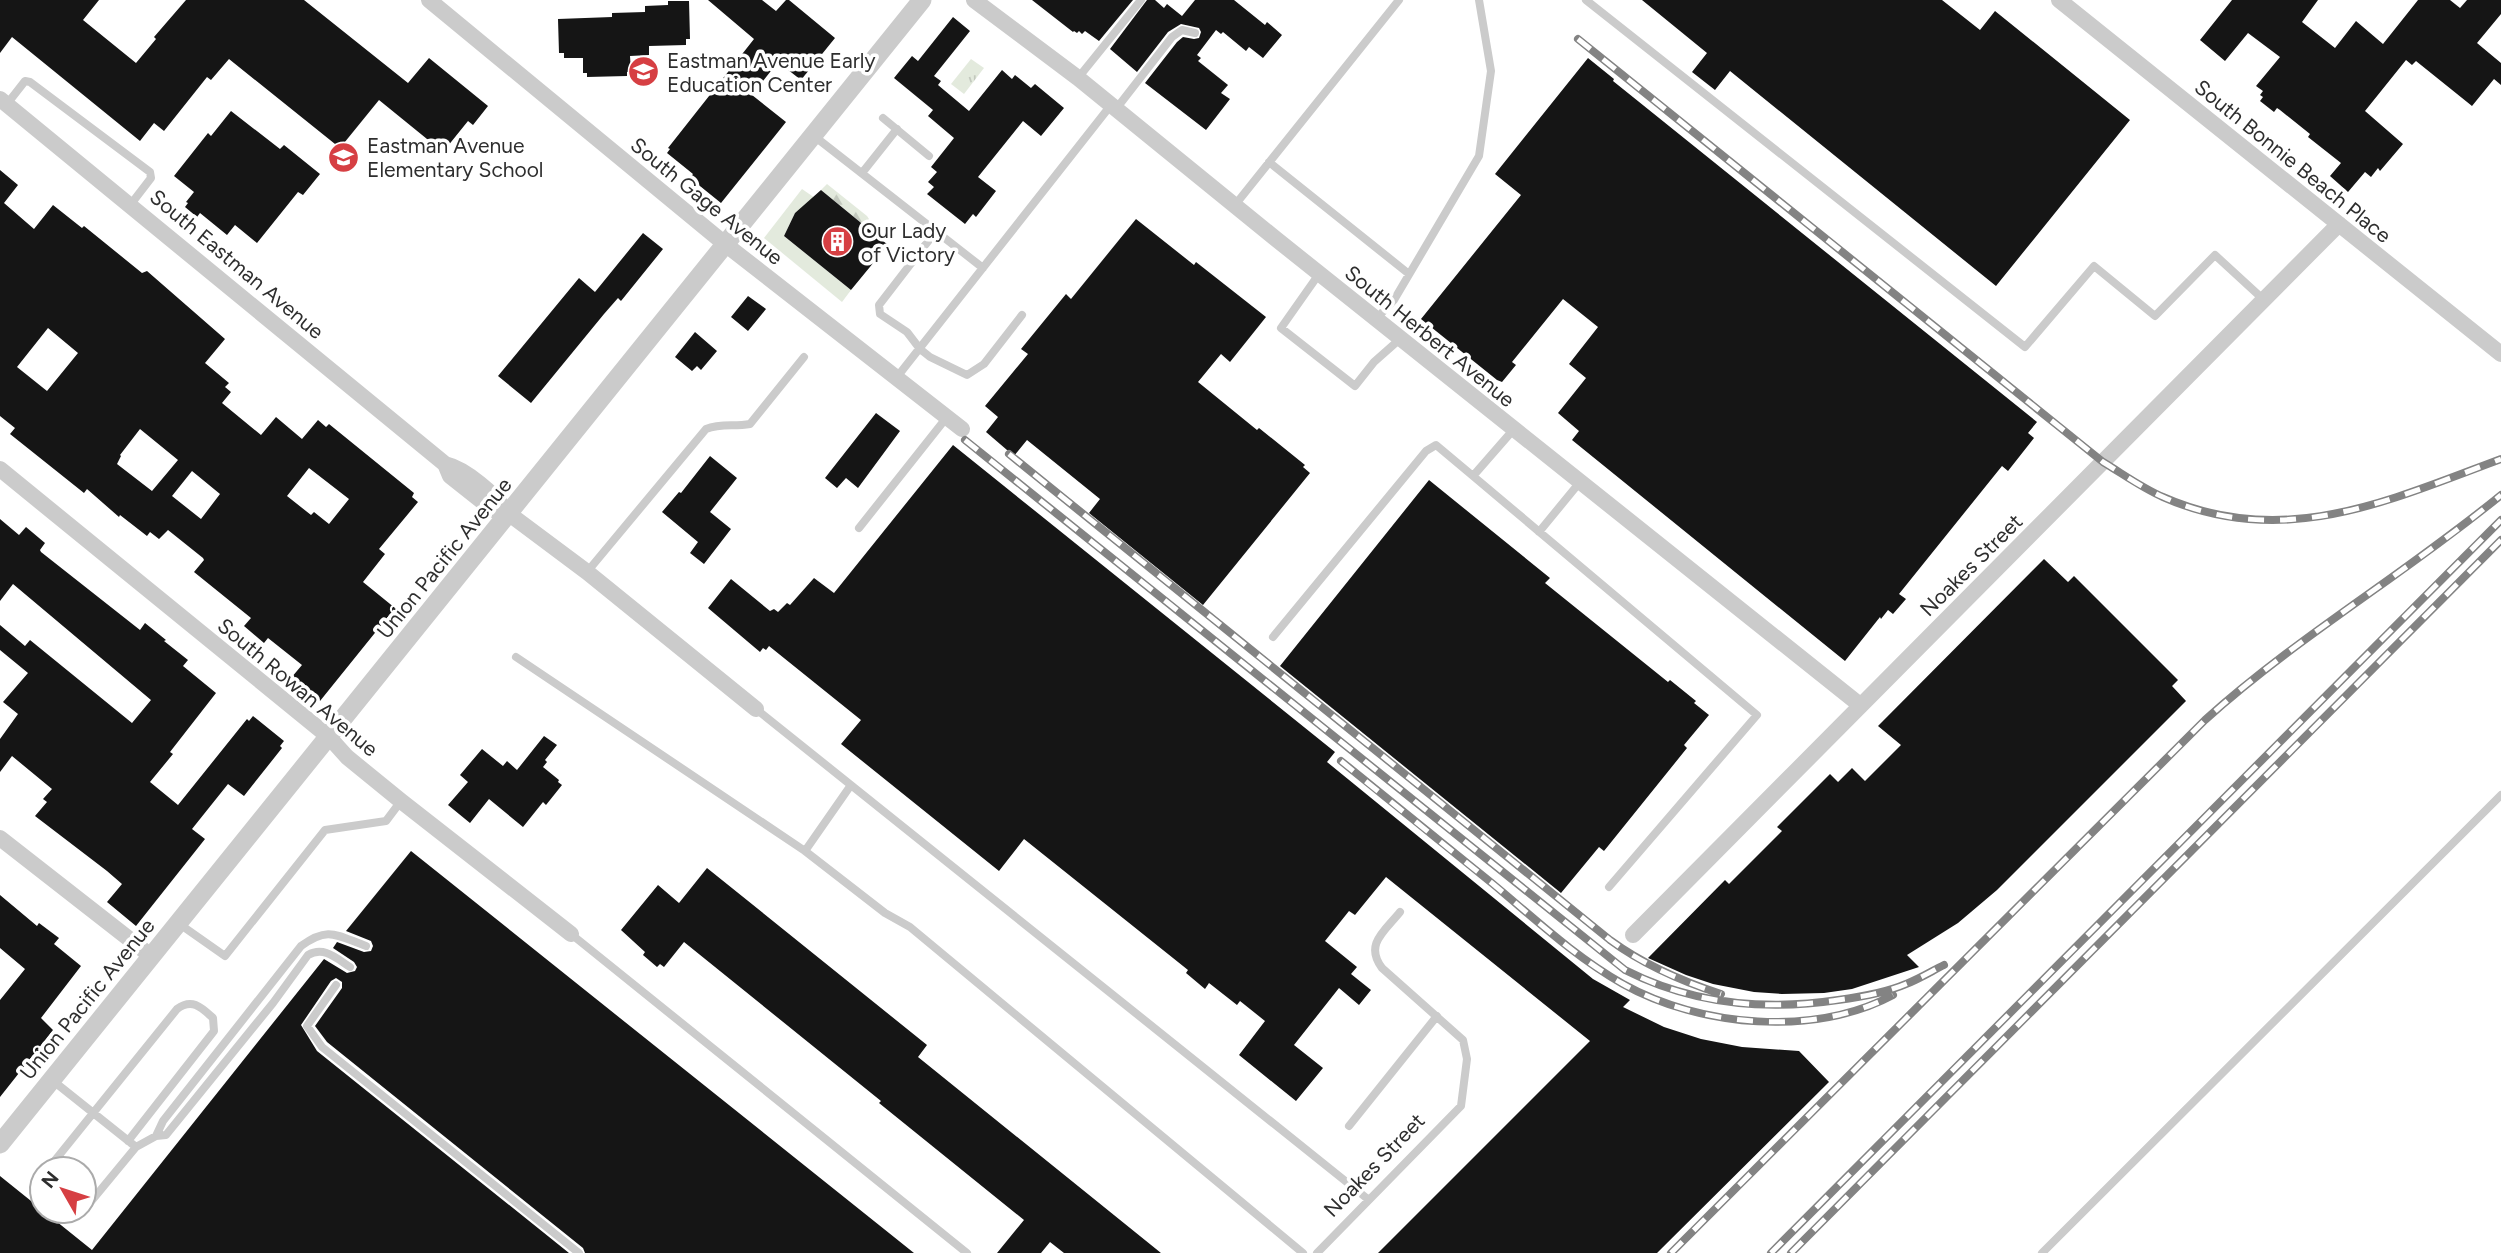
<svg xmlns="http://www.w3.org/2000/svg" width="2501" height="1253" font-family="Figtree,sans-serif">
	<style>
		.green { fill: #e3eadd }
		.forest { fill: url(#forest-firs) }
		.park { fill: url(#park-tufts) }
		.building { fill: #151515; fill-rule: evenodd }
		.lines { fill: none; stroke-linecap: round; stroke-linejoin: round }
		.service { stroke: #cbcbcb; stroke-width: 8 }
		.minor { stroke: #cbcbcb; stroke-width: 16 }
		.tertiary { stroke: #cbcbcb; stroke-width: 19 }
		.rail-casing { stroke: #838383; stroke-width: 8 }
		.rail { stroke: #fff; stroke-width: 5; stroke-dasharray: 16; stroke-linecap: butt }
		.labels { text-anchor: middle; dominant-baseline: central; stroke-width: 7; stroke-linejoin: round; paint-order: stroke }
		.poi-label { font-size: 21px; fill: #2e2e2e; stroke: #fff; text-anchor: start }
		.street-label { font-size: 21px; fill: #2e2e2e; stroke: #fff }
	</style>
	<defs>
		<pattern id="forest-firs" width="22" height="20" patternUnits="userSpaceOnUse" patternTransform="scale(1.75)"><rect width="22" height="20" fill="#e3eadd"/><path d="M5 1l3.5 6h-7zM16 11l3.5 6h-7z" fill="#c3c9be"/></pattern>
		<pattern id="park-tufts" width="24" height="20" patternUnits="userSpaceOnUse" patternTransform="scale(1.75)"><rect width="24" height="20" fill="#e3eadd"/><path d="M3 7l-1-3M5 7V3M7 7l1-3M15 17l-1-3M17 17v-4M19 17l1-3" fill="none" stroke="#c3c9be"/></pattern>
	</defs>
	<rect width="100%" height="100%" fill="#fff"/>
	<!-- green -->
	<path class="green" d="M 802,189 L 815,198 L 795,213 L 784,236 L 851,290 L 842,302 L 764,238 Z"/>
	<!-- forest -->
	<path class="forest" d="M 827,184 L 867,216 L 869,219 L 865,226 L 821,190 Z"/>
	<!-- park -->
	<path class="park" d="M 971,59 L 984,68 L 964,94 L 951,84 Z"/>
	<!-- building -->
	<path class="building" d="M 0,0 L 99,0 L 83,20 L 136,63 L 156,39 L 154,37 L 186,0 L 304,0 L 408,83 L 429,58 L 488,106 L 473,125 L 468,121 L 443,152 L 379,100 L 340,148 L 229,59 L 211,80 L 207,77 L 164,131 L 154,123 L 140,141 L 12,37 L 0,53 Z
		M 708,0 L 762,0 L 776,11 L 786,0 L 789,0 L 835,38 L 801,80 L 778,62 L 752,95 L 786,122 L 721,203 L 690,178 L 693,174 L 667,153 L 670,149 L 668,148 L 754,39 Z
		M 1032,0 L 1133,0 L 1099,41 L 1085,31 L 1082,34 L 1079,31 L 1077,33 L 1074,31 L 1073,32 Z
		M 1147,0 L 1155,0 L 1164,8 L 1167,4 L 1182,16 L 1195,0 L 1234,0 L 1265,25 L 1267,22 L 1282,35 L 1263,58 L 1249,47 L 1246,51 L 1223,32 L 1221,34 L 1216,30 L 1197,55 L 1201,58 L 1198,61 L 1228,85 L 1221,93 L 1230,99 L 1206,130 L 1145,83 L 1177,42 L 1183,37 L 1194,39 L 1199,38 L 1201,32 L 1199,28 L 1181,24 L 1168,32 L 1137,72 L 1110,49 Z
		M 1642,0 L 1942,0 L 1980,30 L 1995,11 L 2130,120 L 1996,286 L 1730,71 L 1715,90 L 1692,72 L 1707,53 Z
		M 2232,0 L 2318,0 L 2302,22 L 2335,48 L 2356,21 L 2383,44 L 2418,0 L 2450,0 L 2460,8 L 2467,0 L 2501,0 L 2501,14 L 2477,43 L 2501,63 L 2501,85 L 2494,79 L 2472,106 L 2416,61 L 2412,65 L 2406,60 L 2365,111 L 2403,144 L 2380,171 L 2378,168 L 2371,177 L 2365,172 L 2348,192 L 2330,176 L 2341,163 L 2308,137 L 2310,134 L 2280,110 L 2277,108 L 2274,112 L 2260,101 L 2263,97 L 2260,95 L 2263,91 L 2256,86 L 2280,57 L 2248,33 L 2225,61 L 2200,40 Z
		M 668,1 L 689,1 L 690,39 L 686,39 L 686,45 L 649,46 L 649,55 L 630,56 L 631,72 L 627,72 L 627,76 L 587,77 L 587,73 L 583,73 L 583,58 L 564,58 L 564,53 L 559,53 L 558,19 L 612,17 L 612,13 L 645,12 L 645,6 L 668,5 Z
		M 953,17 L 970,31 L 934,76 L 941,81 L 938,85 L 969,111 L 1002,70 L 1012,79 L 1015,75 L 1031,88 L 1035,84 L 1064,108 L 1041,136 L 1023,121 L 978,177 L 996,191 L 976,217 L 973,214 L 965,224 L 927,194 L 934,187 L 928,182 L 937,172 L 931,167 L 954,138 L 928,116 L 933,110 L 894,78 L 912,56 L 918,61 Z
		M 1588,58 L 1614,79 L 1613,81 L 2037,422 L 2028,433 L 2034,438 L 2008,471 L 2002,466 L 1899,594 L 1906,599 L 1893,614 L 1888,610 L 1881,619 L 1880,617 L 1845,661 L 1572,440 L 1579,431 L 1558,413 L 1586,378 L 1569,364 L 1598,327 L 1563,299 L 1512,362 L 1516,365 L 1502,382 L 1497,380 L 1421,319 L 1521,195 L 1495,174 Z
		M 231,111 L 280,149 L 284,145 L 320,174 L 303,195 L 298,192 L 257,243 L 235,225 L 227,235 L 200,213 L 197,217 L 185,207 L 188,203 L 186,202 L 194,192 L 174,176 L 208,133 L 211,136 Z
		M 0,170 L 18,185 L 4,203 L 34,229 L 53,205 L 82,228 L 84,226 L 142,273 L 147,271 L 225,339 L 205,363 L 229,383 L 225,387 L 231,392 L 222,403 L 261,435 L 276,417 L 302,439 L 318,420 L 326,427 L 329,424 L 414,493 L 412,497 L 418,502 L 379,549 L 385,554 L 363,582 L 395,608 L 320,701 L 291,678 L 302,665 L 268,638 L 264,643 L 244,626 L 251,618 L 194,572 L 204,560 L 203,558 L 168,530 L 159,539 L 150,532 L 147,536 L 120,515 L 119,517 L 87,489 L 84,493 L 10,434 L 15,428 L 0,416 ZM 48,328 L 78,353 L 47,391 L 17,367 ZM 140,429 L 178,460 L 152,491 L 117,464 L 121,456 L 120,455 ZM 309,468 L 349,499 L 329,524 L 314,512 L 311,515 L 287,496 ZM 192,471 L 220,494 L 201,519 L 172,496 Z
		M 821,190 L 888,245 L 851,290 L 784,236 L 795,213 Z
		M 1136,219 L 1194,265 L 1196,262 L 1266,317 L 1230,362 L 1221,354 L 1198,382 L 1257,430 L 1259,428 L 1305,465 L 1303,467 L 1310,473 L 1203,605 L 1089,513 L 1100,499 L 1027,440 L 1014,456 L 986,432 L 998,417 L 985,406 L 1028,354 L 1021,349 L 1066,294 L 1071,299 Z
		M 643,233 L 663,249 L 621,301 L 618,298 L 604,314 L 531,403 L 498,376 L 579,278 L 595,292 Z
		M 748,296 L 766,309 L 748,331 L 731,317 Z
		M 695,332 L 717,351 L 701,370 L 697,366 L 692,371 L 675,357 Z
		M 876,413 L 900,431 L 858,488 L 846,478 L 837,488 L 825,478 Z
		M 953,445 L 1335,752 L 1327,762 L 1593,979 L 1630,1000 L 1623,1007 L 1664,1027 L 1701,1039 L 1742,1047 L 1799,1051 L 1829,1082 L 1657,1253 L 1378,1253 L 1590,1041 L 1386,877 L 1355,915 L 1349,911 L 1325,941 L 1357,967 L 1351,974 L 1371,990 L 1359,1005 L 1339,988 L 1294,1045 L 1323,1068 L 1296,1101 L 1239,1055 L 1265,1021 L 1240,1001 L 1237,1005 L 1209,983 L 1205,989 L 1186,973 L 1188,970 L 1024,839 L 999,871 L 841,744 L 861,720 L 769,646 L 766,650 L 763,648 L 760,652 L 708,608 L 731,579 L 770,611 L 774,609 L 778,612 L 787,603 L 790,605 L 814,578 L 834,593 Z
		M 710,456 L 737,478 L 710,512 L 731,529 L 704,564 L 690,553 L 698,542 L 662,512 L 679,492 L 681,493 Z
		M 1429,480 L 1550,578 L 1545,583 L 1668,682 L 1670,680 L 1696,701 L 1694,703 L 1709,715 L 1684,745 L 1687,748 L 1604,851 L 1599,847 L 1561,893 L 1280,666 Z
		M 0,519 L 19,535 L 26,527 L 45,543 L 40,550 L 41,552 L 140,630 L 145,623 L 166,640 L 164,641 L 188,660 L 183,666 L 216,693 L 170,752 L 173,754 L 150,782 L 178,805 L 247,719 L 249,721 L 253,716 L 284,741 L 280,746 L 282,748 L 244,796 L 228,784 L 192,829 L 205,839 L 136,926 L 107,902 L 122,884 L 107,871 L 35,816 L 47,802 L 43,799 L 52,789 L 12,756 L 0,772 L 0,739 L 18,714 L 3,702 L 28,673 L 0,650 L 0,625 L 25,646 L 30,640 L 132,723 L 151,700 L 13,584 L 0,601 Z
		M 2044,559 L 2068,582 L 2074,576 L 2178,680 L 2172,686 L 2186,701 L 1997,890 L 1958,923 L 1907,955 L 1919,967 L 1852,989 L 1824,993 L 1782,994 L 1754,992 L 1713,984 L 1686,975 L 1648,958 L 1725,880 L 1729,884 L 1782,831 L 1777,827 L 1830,774 L 1838,782 L 1852,768 L 1865,781 L 1901,745 L 1878,726 Z
		M 544,736 L 557,745 L 545,760 L 547,762 L 543,767 L 559,780 L 558,782 L 562,785 L 546,805 L 543,802 L 523,827 L 489,799 L 470,823 L 448,805 L 468,782 L 460,775 L 482,749 L 503,766 L 507,761 L 517,770 Z
		M 411,851 L 914,1253 L 585,1253 L 583,1248 L 327,1042 L 315,1026 L 342,988 L 342,982 L 336,978 L 331,981 L 301,1025 L 317,1051 L 569,1253 L 0,1253 L 0,1176 L 92,1250 L 324,959 L 347,973 L 355,971 L 357,967 L 354,962 L 333,948 L 337,942 L 364,952 L 371,951 L 373,946 L 371,941 L 346,931 Z
		M 707,868 L 927,1045 L 918,1057 L 1161,1253 L 1064,1253 L 1050,1242 L 1041,1253 L 997,1253 L 1024,1220 L 879,1103 L 881,1101 L 684,942 L 664,967 L 660,964 L 657,967 L 643,955 L 645,952 L 621,930 L 658,885 L 679,903 Z
		M 0,895 L 37,926 L 39,923 L 59,938 L 54,944 L 81,966 L 41,1018 L 53,1030 L 0,1097 L 0,1000 L 25,969 L 0,948 Z"/>
	<g class="lines">
		<!-- service -->
		<path class="service" d="M 1586,0 L 2025,347 L 2094,266 L 2155,316 L 2215,255 L 2264,300
			M 1078,78 L 1141,0
			M 7,104 L 25,81 L 30,82 L 150,172 L 151,178 L 131,204
			M 1116,109 L 1172,37 L 1182,30 L 1195,33
			M 883,118 L 929,156
			M 814,136 L 983,268
			M 1269,162 L 1409,274
			M 862,173 L 897,129
			M 1235,205 L 1399,0
			M 936,231 L 879,305 L 880,314 L 907,332 L 920,349 L 930,357 L 967,375 L 984,364 L 1022,315
			M 1319,274 L 1281,328 L 1355,386 L 1374,362 L 1400,339
			M 1376,319 L 1394,300 L 1479,156 L 1491,71 L 1479,0
			M 897,377 L 1111,105
			M 1473,476 L 1757,715 L 1609,887
			M 859,528 L 947,417
			M 1539,532 L 1580,482
			M 587,572 L 706,429 C 721,423 734,427 750,424 L 804,357
			M 1273,637 L 1426,451 L 1436,445 L 1473,476 L 1514,429
			M 516,657 L 805,851
			M 756,709 L 1369,1200
			M 851,785 L 805,851 L 885,913 L 910,927 L 1303,1253
			M 178,923 L 225,956 L 325,830 L 386,821 L 401,801
			M 571,934 L 967,1253
			M 336,985 L 307,1026 L 322,1047 L 579,1253
			M 52,1080 L 136,1147 L 156,1136 L 166,1135 L 273,1003 L 308,955 C 324,946 336,958 350,967
			M 1349,1126 L 1437,1016
			M 156,1136 L 163,1121 L 301,946 C 328,926 336,935 366,946
			M 48,1169 L 177,1009 C 192,998 201,1007 213,1018 L 214,1031 L 128,1141
			M 42,1176 L 42,1184
			M 84,1210 L 136,1147
			M 1317,1253 L 1461,1106 L 1467,1059 L 1463,1040 L 1382,968 C 1364,944 1385,931 1400,912
			M 2042,1253 L 2501,795"/>
		<!-- minor -->
		<path class="minor" d="M 429,0 L 725,244 L 962,429
			M 974,0 L 1078,78 L 1276,239 L 1860,705
			M 2059,0 L 2501,354
			M 0,99 L 445,464 C 466,469 496,495 508,513 L 587,572 L 756,709
			M 445,464 L 450,476 L 493,510 L 508,513
			M 0,469 L 329,737 L 347,757 L 401,801 L 571,934
			M 0,838 L 151,956
			M 1633,935 L 2339,224"/>
		<!-- tertiary -->
		<path class="tertiary" d="M 0,1144 L 922,0"/>
		<defs>
			<path id="rail" d="M 1578,39 L 2103,462 C 2123,474 2142,488 2163,497 C 2283,550 2388,501 2501,459
				M 965,440 L 1625,970 C 1692,1004 1764,1011 1838,1000 C 1861,997 1885,993 1906,984 C 1919,979 1932,971 1944,965
				M 1009,454 L 1610,940 C 1644,965 1681,981 1721,994
				M 1341,761 C 1391,802 1442,843 1493,884 C 1535,919 1575,957 1623,984 C 1700,1027 1815,1037 1893,995
				M 1671,1253 L 2205,720 C 2297,637 2405,574 2501,495
				M 1771,1253 L 2501,520
				M 1791,1253 L 2501,540"/>
		</defs>
		<!-- rail casing -->
		<use href="#rail" class="rail-casing"/>
		<!-- rail -->
		<use href="#rail" class="rail"/>
	</g>
	<!-- icons -->
	<defs>
		<symbol id="school-disc" viewBox="-11 -11 22 22"><circle r="9.5" fill="#d63f43" stroke="#fff"/><path d="M0-5L7-2L0 1L-7-2ZM-4 1L0 2.5L4 1V4Q0 6-4 4Z" fill="#fff"/></symbol>
		<symbol id="building-disc" viewBox="-11 -11 22 22"><circle r="9.5" fill="#d63f43" stroke="#fff"/><path d="M-4-6H4V6H1V3H-1V6H-4ZM-2.5-4.3h1.7v1.8h-1.7ZM.8-4.3h1.7v1.8H.8ZM-2.5-1h1.7V.8h-1.7ZM.8-1h1.7V.8H.8Z" fill="#fff"/></symbol>
	</defs>
	<g fill-rule="evenodd">
		<use href="#school-disc" x="626" y="54" width="35" height="35"/>
		<use href="#school-disc" x="326" y="140" width="35" height="35"/>
		<use href="#building-disc" x="820" y="224" width="35" height="35"/>
	</g>
	<g class="labels">
		<!-- poi labels -->
		<g class="poi-label">
			<text x="667" y="60">Eastman Avenue Early<tspan x="667" dy="24">Education Center</tspan></text>
			<text x="367" y="145">Eastman Avenue<tspan x="367" dy="24">Elementary School</tspan></text>
			<text x="861" y="230">Our Lady<tspan x="861" dy="24">of Victory</tspan></text>
		</g>
		<!-- street labels -->
		<g class="street-label">
			<text transform="translate(2293 161) rotate(39)">South Bonnie Beach Place</text>
			<text transform="translate(707 201) rotate(39)">South Gage Avenue</text>
			<text transform="translate(237 264) rotate(40)">South Eastman Avenue</text>
			<text transform="translate(1430 336) rotate(39)">South Herbert Avenue</text>
			<text transform="translate(444 558) rotate(-51)">Union Pacific Avenue</text>
			<text transform="translate(1971 565) rotate(-45)">Noakes Street</text>
			<text transform="translate(298 687) rotate(40)">South Rowan Avenue</text>
			<text transform="translate(87 999) rotate(-51)">Union Pacific Avenue</text>
			<text transform="translate(1374 1165) rotate(-46)">Noakes Street</text>
		</g>
	</g>
	<!-- north arrow -->
	<g transform="translate(63 1190) rotate(309)"><circle r="33" fill="#ffffff" stroke="#ababab" stroke-width="2"/>
	<path d="M0-5L12 26L0 18L-12 26Z" fill="#d63f43"/>
	<text y="-10" font-size="19" font-weight="bold" text-anchor="middle" fill="#2e2e2e">N</text>
	</g>
</svg>
